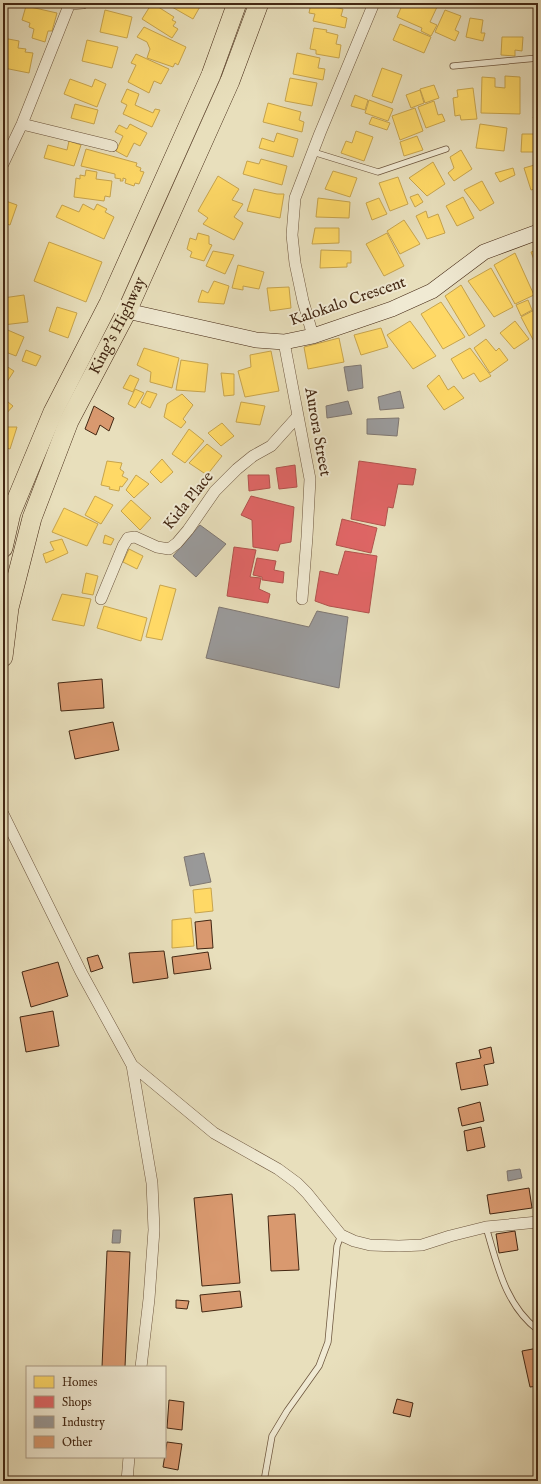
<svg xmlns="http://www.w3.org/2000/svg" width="541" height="1484" font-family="'IM FELL English',serif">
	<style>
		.homes { fill: #ffd966; stroke: #c7a44d }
		.shops { fill: #e06666; stroke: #b1534d }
		.industry { fill: #999; stroke: #7f7771 }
		.building { fill: #d9996f; stroke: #432713 }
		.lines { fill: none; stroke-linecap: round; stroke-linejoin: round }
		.lane-casing { stroke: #6c553d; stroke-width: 7 }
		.street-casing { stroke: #6c553d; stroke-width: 12 }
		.secondary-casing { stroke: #432713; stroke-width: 16 }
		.highway-casing { stroke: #432713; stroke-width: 20 }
		.lane { stroke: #f0ead3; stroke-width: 5.5 }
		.street { stroke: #f0ead3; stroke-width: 11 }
		.secondary { stroke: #f0ead3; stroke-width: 15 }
		.highway { stroke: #e8dfbc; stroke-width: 19 }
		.labels { text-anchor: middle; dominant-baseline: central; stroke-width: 4; stroke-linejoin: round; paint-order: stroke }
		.street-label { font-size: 16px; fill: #432713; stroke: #f0ead3 }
	</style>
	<rect width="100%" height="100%" fill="#e8dfbc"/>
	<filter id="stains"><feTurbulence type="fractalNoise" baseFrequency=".005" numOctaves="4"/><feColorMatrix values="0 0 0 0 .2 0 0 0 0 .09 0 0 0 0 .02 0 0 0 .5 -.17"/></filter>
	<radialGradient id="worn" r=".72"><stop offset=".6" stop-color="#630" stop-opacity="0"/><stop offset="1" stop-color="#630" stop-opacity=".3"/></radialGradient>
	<!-- homes -->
	<path class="homes" d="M 152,3 L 174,17 L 172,20 L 176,22 L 173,26 L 178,29 L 172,38 L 142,19 Z
		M 165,3 L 202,3 L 193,19 Z
		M 311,3 L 331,3 L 334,4 L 333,7 L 343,9 L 341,16 L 347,18 L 345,28 L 313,21 L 315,14 L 309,13 Z
		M 343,3 L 356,3 L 356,6 Z
		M 403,3 L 429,3 L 437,7 L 430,22 L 437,25 L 431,36 L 421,31 L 422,28 L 397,17 Z
		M 436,3 L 447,3 L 445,7 Z
		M 26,6 L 57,13 L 52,31 L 48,31 L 45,42 L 32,38 L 34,29 L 29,27 L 30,23 L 22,20 Z
		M 105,10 L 132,17 L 127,38 L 100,32 Z
		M 445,10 L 461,16 L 455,30 L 459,32 L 455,41 L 435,32 Z
		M 470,18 L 483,20 L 481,33 L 485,33 L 483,41 L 466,37 Z
		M 400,24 L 431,37 L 424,53 L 393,40 Z
		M 144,27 L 186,47 L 178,65 L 175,63 L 173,67 L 147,58 L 150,49 L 147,42 L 137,37 Z
		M 314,28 L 327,30 L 326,32 L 338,35 L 336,44 L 341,45 L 339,58 L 316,54 L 316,50 L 310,49 Z
		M 502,37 L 523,37 L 522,51 L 515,50 L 515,56 L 501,55 Z
		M 3,38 L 19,41 L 18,48 L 26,49 L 25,52 L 33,53 L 29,73 L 4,68 L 6,59 L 3,59 Z
		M 87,40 L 118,47 L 112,68 L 82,61 Z
		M 297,53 L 320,58 L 318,68 L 325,69 L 323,80 L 293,74 Z
		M 136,54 L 169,69 L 161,84 L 154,81 L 149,93 L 128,82 L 136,65 L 131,63 Z
		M 382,68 L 402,75 L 392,103 L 372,96 Z
		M 505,76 L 520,77 L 520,114 L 481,113 L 482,77 L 495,78 L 495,87 L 505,88 Z
		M 290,78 L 317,83 L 312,106 L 285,101 Z
		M 70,79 L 92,87 L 95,79 L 106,84 L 97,107 L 64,94 Z
		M 434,85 L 439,98 L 425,103 L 420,89 Z
		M 473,88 L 477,119 L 461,120 L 460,115 L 455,116 L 453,98 L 458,97 L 457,90 Z
		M 127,89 L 139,94 L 135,105 L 153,113 L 155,109 L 160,110 L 152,127 L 123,114 L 127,105 L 121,102 Z
		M 420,90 L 424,103 L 411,108 L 406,95 Z
		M 355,95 L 368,100 L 365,110 L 351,106 Z
		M 369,100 L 393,109 L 388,121 L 365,113 Z
		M 434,101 L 438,115 L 442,114 L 445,121 L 426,128 L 418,107 Z
		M 268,103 L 301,112 L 299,120 L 304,122 L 302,132 L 263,122 Z
		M 75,104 L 98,110 L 94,124 L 71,118 Z
		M 538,105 L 538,119 L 533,118 Z
		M 415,108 L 423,131 L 400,140 L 392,116 Z
		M 372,117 L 390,123 L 387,130 L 369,124 Z
		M 130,124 L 147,133 L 140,146 L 134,143 L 127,157 L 116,151 L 123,136 L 115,132 L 119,125 L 127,129 Z
		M 480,124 L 507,128 L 504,151 L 476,148 Z
		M 356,131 L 373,137 L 364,161 L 341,153 L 346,141 L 352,143 Z
		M 277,133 L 298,139 L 293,157 L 259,148 L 262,138 L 274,142 Z
		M 522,134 L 538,134 L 538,152 L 521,152 Z
		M 417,136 L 423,150 L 404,156 L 400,142 Z
		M 69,141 L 81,145 L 74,166 L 44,158 L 48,145 L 67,150 Z
		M 86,149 L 137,163 L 136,166 L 141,168 L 140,171 L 144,172 L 139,184 L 135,183 L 134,186 L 125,183 L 126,179 L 123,178 L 123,181 L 120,181 L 121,179 L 115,178 L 115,174 L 81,166 Z
		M 461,150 L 472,169 L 454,181 L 448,173 L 454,168 L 450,157 Z
		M 261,159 L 287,166 L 282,185 L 243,174 L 247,161 L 259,164 Z
		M 433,162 L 445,184 L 427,196 L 409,178 Z
		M 538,164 L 538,188 L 531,190 L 524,168 Z
		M 513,168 L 515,175 L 500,182 L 495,173 Z
		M 86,170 L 97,172 L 96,179 L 112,181 L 110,197 L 105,196 L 104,201 L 74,197 L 76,178 L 80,179 L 80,175 L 85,176 Z
		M 333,171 L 357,178 L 350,197 L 325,189 Z
		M 218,176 L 239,189 L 232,200 L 243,204 L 234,217 L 243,223 L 234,240 L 203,224 L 208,218 L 198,211 Z
		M 398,177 L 408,204 L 390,211 L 379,183 Z
		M 482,181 L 494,203 L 480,211 L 464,190 Z
		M 254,189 L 277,194 L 284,194 L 280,218 L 247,211 Z
		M 418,194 L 423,202 L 415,207 L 410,197 Z
		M 3,196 L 4,197 L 3,200 L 17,205 L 10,225 L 3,223 Z
		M 463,197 L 474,218 L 457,226 L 446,206 Z
		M 318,198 L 350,202 L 349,218 L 316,217 Z
		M 379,198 L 387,214 L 372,220 L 366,203 Z
		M 83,204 L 94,210 L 97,204 L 107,209 L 105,212 L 114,217 L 104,239 L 56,217 L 62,205 L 79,212 Z
		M 426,211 L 428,218 L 438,214 L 445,233 L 427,239 L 416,216 Z
		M 404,220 L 420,244 L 400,254 L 387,231 Z
		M 315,228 L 339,228 L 339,243 L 312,244 Z
		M 198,233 L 209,236 L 209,244 L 212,245 L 204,261 L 190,257 L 192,252 L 187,249 L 190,238 L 196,240 Z
		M 387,233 L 404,266 L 384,276 L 366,244 Z
		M 49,242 L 102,262 L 86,302 L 34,281 Z
		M 321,250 L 351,251 L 351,263 L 347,263 L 347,267 L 320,268 Z
		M 538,250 L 538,270 L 531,252 Z
		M 213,251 L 234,255 L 225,274 L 206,266 Z
		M 515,253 L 534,295 L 515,304 L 494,265 Z
		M 238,265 L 264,272 L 259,289 L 243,286 L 243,290 L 232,288 Z
		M 491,268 L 513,307 L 494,317 L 468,281 Z
		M 214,281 L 229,286 L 224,304 L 198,302 L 202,290 L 208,293 Z
		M 461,285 L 485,326 L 469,336 L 445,296 Z
		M 289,287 L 291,308 L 270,311 L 267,288 Z
		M 24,295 L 28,322 L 3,325 L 3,298 Z
		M 528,300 L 532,310 L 521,316 L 516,305 Z
		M 441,302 L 465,337 L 443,349 L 421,314 Z
		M 57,307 L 77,313 L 68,338 L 49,331 Z
		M 538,308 L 538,349 L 521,317 Z
		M 410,321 L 436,356 L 413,369 L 387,335 Z
		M 515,321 L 529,339 L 514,349 L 500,333 Z
		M 3,328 L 24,337 L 16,356 L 3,351 Z
		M 381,328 L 388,347 L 361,355 L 354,335 Z
		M 339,338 L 344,362 L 308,369 L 304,347 Z
		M 486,339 L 496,351 L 499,348 L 508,360 L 490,373 L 474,348 Z
		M 144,348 L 179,358 L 172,388 L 150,382 L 151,372 L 137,365 Z
		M 470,348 L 491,376 L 480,382 L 474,373 L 463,379 L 451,359 Z
		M 26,350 L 41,356 L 36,366 L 22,361 Z
		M 271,351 L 279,391 L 245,397 L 238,371 L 251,367 L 250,355 Z
		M 181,360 L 208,364 L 205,392 L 176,390 Z
		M 3,364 L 14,371 L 3,388 Z
		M 221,373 L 234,374 L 234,395 L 224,396 Z
		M 130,375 L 139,379 L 133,392 L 123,388 Z
		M 439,375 L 448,390 L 454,386 L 464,398 L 444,410 L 427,386 Z
		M 135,389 L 144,393 L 135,408 L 128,404 Z
		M 147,391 L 157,394 L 150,408 L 141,403 Z
		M 182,394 L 193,405 L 183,419 L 186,422 L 181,428 L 164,417 L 167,404 Z
		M 3,398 L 13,406 L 5,415 L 3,414 Z
		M 241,402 L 265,406 L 260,425 L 236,422 Z
		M 222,423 L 234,436 L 221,446 L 208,433 Z
		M 6,427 L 17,427 L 10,449 L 3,447 L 3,437 Z
		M 189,429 L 204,441 L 185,463 L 172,454 Z
		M 207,444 L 222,456 L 207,475 L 189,463 Z
		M 162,459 L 173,472 L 161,483 L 150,472 Z
		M 107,461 L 122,463 L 120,469 L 124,472 L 122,476 L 128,479 L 122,487 L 120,486 L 119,491 L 109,489 L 110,487 L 101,485 Z
		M 136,475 L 149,484 L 134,498 L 126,490 Z
		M 95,496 L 113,505 L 101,524 L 85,515 Z
		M 131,500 L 151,518 L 140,530 L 121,511 Z
		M 64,508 L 98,524 L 87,546 L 52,532 Z
		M 105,535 L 114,539 L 111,545 L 103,543 Z
		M 62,539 L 68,553 L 46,563 L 43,554 L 54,550 L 50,542 Z
		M 129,549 L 143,556 L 137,569 L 123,562 Z
		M 86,573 L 98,576 L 93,595 L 82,593 Z
		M 160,585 L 176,589 L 162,640 L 146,637 Z
		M 62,594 L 91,599 L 84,626 L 52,620 Z
		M 104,606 L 147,618 L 141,641 L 97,628 Z
		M 211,888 L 213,911 L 195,913 L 193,890 Z
		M 191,918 L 194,946 L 172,948 L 172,920 Z"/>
	<!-- shops -->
	<path class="shops" d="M 359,461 L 416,469 L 413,485 L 398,484 L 393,508 L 388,507 L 385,526 L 351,519 Z
		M 295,465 L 297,487 L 279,489 L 276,468 Z
		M 248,475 L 269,475 L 270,488 L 249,491 Z
		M 251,496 L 294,507 L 291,542 L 280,544 L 278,551 L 253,547 L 252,520 L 241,515 Z
		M 342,519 L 377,528 L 371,553 L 336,545 Z
		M 234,547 L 256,550 L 250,577 L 261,578 L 259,589 L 270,594 L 268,603 L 227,596 Z
		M 345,551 L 377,556 L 369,613 L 329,606 L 315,601 L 320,571 L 338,575 Z
		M 257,558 L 276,561 L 274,570 L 284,572 L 283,583 L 263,580 L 262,580 L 262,577 L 253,575 Z"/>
	<!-- industry -->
	<path class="industry" d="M 361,365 L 363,388 L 348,391 L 344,367 Z
		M 400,391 L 404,408 L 380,410 L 378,397 Z
		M 348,401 L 352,414 L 327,418 L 326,406 Z
		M 399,418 L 397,436 L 367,434 L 367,419 Z
		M 200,525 L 226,544 L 196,577 L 173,556 Z
		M 219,607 L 309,627 L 317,611 L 348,617 L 339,688 L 206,658 Z
		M 204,853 L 211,882 L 190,886 L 184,857 Z
		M 520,1169 L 522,1178 L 508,1181 L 507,1171 Z
		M 113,1230 L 121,1230 L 120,1243 L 112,1243 Z"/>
	<!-- building -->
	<path class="building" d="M 94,406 L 114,418 L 109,431 L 100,425 L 96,435 L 85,429 Z
		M 102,679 L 104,708 L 61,711 L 58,683 Z
		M 113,722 L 119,750 L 75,759 L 69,731 Z
		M 211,920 L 213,948 L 197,949 L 195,922 Z
		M 164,951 L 168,978 L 133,983 L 129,953 Z
		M 208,952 L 211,969 L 174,974 L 172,957 Z
		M 98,955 L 103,968 L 91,972 L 87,958 Z
		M 58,962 L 68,996 L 31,1007 L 22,972 Z
		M 53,1011 L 59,1046 L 26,1052 L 20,1017 Z
		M 491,1047 L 494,1063 L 484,1065 L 488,1085 L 461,1090 L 456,1063 L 481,1058 L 479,1050 Z
		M 480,1102 L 484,1121 L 462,1126 L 458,1108 Z
		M 481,1127 L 485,1147 L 467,1151 L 464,1131 Z
		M 529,1188 L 532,1208 L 490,1214 L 487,1195 Z
		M 232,1194 L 240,1283 L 202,1286 L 194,1198 Z
		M 295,1214 L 299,1270 L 271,1271 L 268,1216 Z
		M 515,1231 L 518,1250 L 499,1253 L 496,1234 Z
		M 107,1251 L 130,1252 L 125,1367 L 102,1367 Z
		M 240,1291 L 242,1307 L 202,1312 L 200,1295 Z
		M 176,1300 L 189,1301 L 187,1309 L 176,1308 Z
		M 538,1348 L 538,1386 L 530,1387 L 522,1351 Z
		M 538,1390 L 538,1416 L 534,1391 Z
		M 397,1399 L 413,1403 L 410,1417 L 393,1413 Z
		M 169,1400 L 184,1402 L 182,1430 L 167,1428 Z
		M 167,1442 L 182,1444 L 178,1470 L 163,1467 Z"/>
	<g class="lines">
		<defs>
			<path id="lane" d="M 453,66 L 538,58
				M 313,152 L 378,172 L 446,149
				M 486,1227 C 497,1264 505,1305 538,1330
				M 264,1481 L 272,1436 L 287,1411 L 319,1366 L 328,1342 L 337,1246 L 341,1235"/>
			<path id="street" d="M 70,4 L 83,3
				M 22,124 L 112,146
				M 3,164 L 22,124 L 70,3
				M 313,336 L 303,301 L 295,263 L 292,235 L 295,198 L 320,133 L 374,3
				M 284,342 L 310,479 L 307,537 L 302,599
				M 101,599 L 123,546 L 128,538 L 135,537 L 157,547 L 169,549 L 177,543 L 188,530 L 215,491 L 237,469 L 253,456 L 271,446 L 298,416
				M 3,814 L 81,972 L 132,1065 L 214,1133 L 278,1169 L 297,1183 L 307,1193 L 341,1235 L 354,1241 L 370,1245 L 399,1246 L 422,1245 L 450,1236 L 486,1227 L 538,1222
				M 132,1065 L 152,1183 L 154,1230 L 149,1299 L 141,1367
				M 127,1481 L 129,1457"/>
			<path id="secondary" d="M 119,307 L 127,311 L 256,340 L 284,342 L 313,336 L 392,309 L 432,291 L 484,252 L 538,232"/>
			<g id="highway">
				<path d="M 3,548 L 11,513 L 53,412 L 109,303 L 211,75 L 237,3"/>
				<path id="s1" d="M 3,657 L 9,608 L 32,518 L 69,421 L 127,311 L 230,81 L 259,3"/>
			</g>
		</defs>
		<!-- lane casing -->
		<use href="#lane" class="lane-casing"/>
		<!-- street casing -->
		<use href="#street" class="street-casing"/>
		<!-- secondary casing -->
		<use href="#secondary" class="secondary-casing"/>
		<!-- highway casing -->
		<use href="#highway" class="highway-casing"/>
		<!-- lane -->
		<use href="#lane" class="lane"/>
		<!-- street -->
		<use href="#street" class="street"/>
		<!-- secondary -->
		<use href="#secondary" class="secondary"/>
		<!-- highway -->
		<use href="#highway" class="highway"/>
	</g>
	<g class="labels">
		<!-- street labels -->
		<g class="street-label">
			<text transform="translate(348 302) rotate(-19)">Kalokalo Crescent</text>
			<text stroke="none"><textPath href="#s1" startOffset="353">King's Highway</textPath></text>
			<text transform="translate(317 432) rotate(80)">Aurora Street</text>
			<text transform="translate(189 501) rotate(-51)">Kida Place</text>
		</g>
	</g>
	<!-- margin -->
	<rect width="541" height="1484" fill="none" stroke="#e8dfbc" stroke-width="16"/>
	<rect x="4" y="4" width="533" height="1476" fill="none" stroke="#432713" stroke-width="2"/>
	<rect x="8" y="8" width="525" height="1468" fill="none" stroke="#432713"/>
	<!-- legend -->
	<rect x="26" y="1366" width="140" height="92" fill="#f0ead3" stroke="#ab9c86"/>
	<rect x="34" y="1376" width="20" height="12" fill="#ffd966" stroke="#ab9c86"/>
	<text x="62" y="1386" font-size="12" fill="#432713">Homes</text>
	<rect x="34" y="1396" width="20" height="12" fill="#e06666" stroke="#ab9c86"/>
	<text x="62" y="1406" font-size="12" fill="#432713">Shops</text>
	<rect x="34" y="1416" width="20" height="12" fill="#999999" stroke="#ab9c86"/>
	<text x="62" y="1426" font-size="12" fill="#432713">Industry</text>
	<rect x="34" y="1436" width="20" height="12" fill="#d9996f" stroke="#ab9c86"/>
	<text x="62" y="1446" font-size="12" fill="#432713">Other</text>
	<rect width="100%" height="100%" filter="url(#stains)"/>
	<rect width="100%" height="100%" fill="url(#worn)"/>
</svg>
